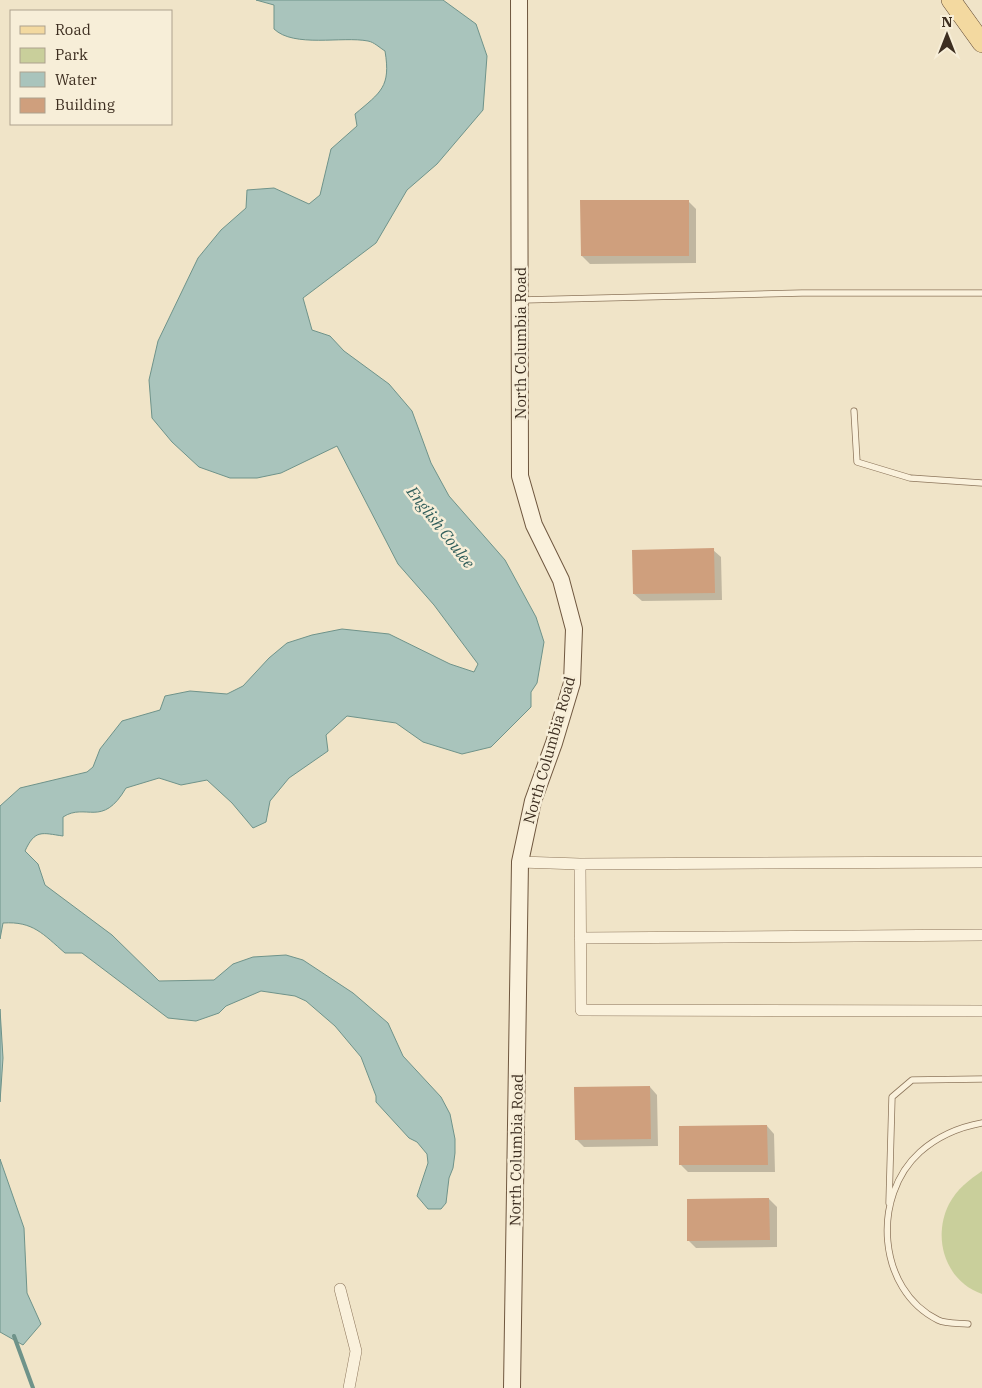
<svg xmlns="http://www.w3.org/2000/svg" width="982" height="1388" font-family="'IBM Plex Serif',serif">
	<style>
		.green { fill: #c9cf9b }
		.water { fill: #a9c4bc; stroke: #6f938a }
		.shadow { fill: #0003 }
		.lines { fill: none; stroke-linecap: round; stroke-linejoin: round }
		.stream { stroke: #6f938a; stroke-width: 4 }
		.building { fill: #cf9f7d }
		.lane-casing { stroke: #8d765c; stroke-width: 7 }
		.street-casing { stroke: #8d765c; stroke-width: 12 }
		.secondary-casing { stroke: #6f573f; stroke-width: 18 }
		.primary-casing { stroke: #5b4430; stroke-width: 20 }
		.lane { stroke: #faf1dc; stroke-width: 5.5 }
		.street { stroke: #faf1dc; stroke-width: 11 }
		.secondary { stroke: #faf1dc; stroke-width: 16 }
		.primary { stroke: #f3d9a0; stroke-width: 19 }
		.labels { text-anchor: middle; dominant-baseline: central; stroke-width: 5; stroke-linejoin: round; paint-order: stroke }
		.street-label { font-size: 15px; fill: #3d2e20; stroke: #f7eed8 }
		.water-label { font-size: 16px; font-style: italic; fill: #2f5d5a; stroke: #f7eed8 }
	</style>
	<rect width="100%" height="100%" fill="#f0e4c8"/>
	<!-- green -->
	<path class="green" d="M 982,1171 L 982,1294 C 945,1281 932,1238 949,1204 C 957,1189 969,1180 982,1171 Z"/>
	<!-- water -->
	<path class="water" d="M 256,0 L 443,0 L 476,24 L 487,56 L 483,110 L 437,164 L 407,190 L 376,243 L 303,298 L 312,330 L 330,336 L 344,351 L 389,384 L 412,411 L 431,463 L 449,496 L 505,560 L 536,617 L 544,642 L 537,683 L 531,692 L 531,707 L 491,747 L 462,754 L 423,742 L 396,723 L 347,716 L 326,735 L 328,751 L 289,778 L 270,801 L 266,822 L 253,828 L 232,803 L 207,780 L 181,785 L 159,778 L 126,788 C 102,829 86,802 63,817 L 63,836 C 42,833 35,829 25,851 L 38,864 L 45,885 L 112,935 L 159,981 L 214,980 L 233,964 L 253,957 L 286,955 L 303,960 L 353,993 L 388,1023 L 403,1056 L 441,1097 L 450,1114 L 455,1139 L 455,1153 L 453,1168 L 449,1178 L 446,1203 L 441,1209 L 428,1209 L 417,1196 L 428,1163 L 427,1154 L 417,1142 L 409,1138 L 376,1102 L 376,1096 L 361,1057 L 335,1026 L 306,1001 L 295,996 L 261,991 L 226,1006 L 219,1013 L 196,1021 L 168,1018 L 82,953 L 65,953 C 43,934 33,921 3,923 L 0,939 L 0,806 L 20,788 L 87,772 L 93,767 L 100,749 L 122,721 L 160,710 L 165,696 L 190,691 L 227,694 L 243,686 L 269,658 L 287,643 L 312,635 L 342,629 L 389,634 L 450,664 L 474,672 L 478,664 L 434,605 L 398,564 L 337,446 L 281,473 L 257,478 L 230,478 L 199,467 L 172,442 L 152,418 L 149,380 L 158,341 L 198,258 L 221,230 L 246,208 L 247,190 L 274,188 L 309,204 L 320,195 L 331,149 L 357,126 L 355,114 C 381,92 391,87 385,51 C 380,48 374,42 368,41 C 342,36 294,48 274,29 L 274,5 Z
		M 0,1009 L 3,1058 L 0,1102 Z
		M 0,1159 L 24,1228 L 27,1293 L 41,1324 L 23,1345 L 0,1332 Z"/>
	<!-- shadow -->
	<path class="shadow" d="M 688,201 L 696,209 L 696,263 L 590,264 L 582,256 Z
		M 713,550 L 721,557 L 722,600 L 642,601 L 634,594 Z
		M 650,1087 L 657,1095 L 658,1146 L 584,1147 L 576,1139 Z
		M 767,1126 L 774,1134 L 775,1172 L 688,1172 L 681,1165 Z
		M 769,1199 L 777,1207 L 777,1247 L 696,1248 L 688,1240 Z"/>
	<g class="lines">
		<!-- stream -->
		<path class="stream" d="M 14,1336 L 33,1388"/>
	</g>
	<!-- building -->
	<path class="building" d="M 580,200 L 689,200 L 689,256 L 581,256 Z
		M 714,548 L 715,593 L 633,594 L 632,550 Z
		M 650,1086 L 651,1139 L 575,1140 L 574,1087 Z
		M 767,1125 L 768,1165 L 679,1165 L 679,1126 Z
		M 769,1198 L 770,1240 L 687,1241 L 687,1199 Z"/>
	<g class="lines">
		<defs>
			<path id="lane" d="M 522,300 L 802,293 L 982,293
				M 854,411 L 857,462 L 910,478 L 982,483
				M 889,1203 L 892,1097 L 912,1080 L 982,1079
				M 968,1324 C 959,1323 946,1324 938,1320 C 877,1290 871,1196 920,1152 C 937,1137 960,1127 982,1123"/>
			<path id="street" d="M 520,862 L 580,864 L 982,862
				M 580,864 L 581,1010 L 982,1011
				M 580,938 L 982,935
				M 340,1289 L 356,1351 L 349,1388"/>
			<path id="secondary" d="M 512,1388 L 520,862 L 533,801 L 554,743 L 572,683 L 574,629 L 561,580 L 534,525 L 520,476 L 519,0"/>
			<path id="primary" d="M 951,0 L 982,43"/>
		</defs>
		<!-- lane casing -->
		<use href="#lane" class="lane-casing"/>
		<!-- street casing -->
		<use href="#street" class="street-casing"/>
		<!-- secondary casing -->
		<use href="#secondary" class="secondary-casing"/>
		<!-- primary casing -->
		<use href="#primary" class="primary-casing"/>
		<!-- lane -->
		<use href="#lane" class="lane"/>
		<!-- street -->
		<use href="#street" class="street"/>
		<!-- secondary -->
		<use href="#secondary" class="secondary"/>
		<!-- primary -->
		<use href="#primary" class="primary"/>
	</g>
	<g class="labels">
		<!-- street labels -->
		<g class="street-label">
			<text transform="translate(520 343) rotate(-90)">North Columbia Road</text>
			<text transform="translate(549 750) rotate(-74)">North Columbia Road</text>
			<text transform="translate(516 1150) rotate(-89)">North Columbia Road</text>
		</g>
		<!-- water labels -->
		<g class="water-label">
			<text transform="translate(441 527) rotate(52)">English Coulee</text>
		</g>
	</g>
	<!-- legend -->
	<rect x="10" y="10" width="162" height="115" fill="#f7eed8" stroke="#ada18e"/>
	<rect x="20" y="26" width="25" height="8" fill="#f3d9a0" stroke="#ada18e"/>
	<text x="55" y="35" font-size="15" fill="#3d2e20">Road</text>
	<rect x="20" y="48" width="25" height="15" fill="#c9cf9b" stroke="#ada18e"/>
	<text x="55" y="60" font-size="15" fill="#3d2e20">Park</text>
	<rect x="20" y="72" width="25" height="15" fill="#a9c4bc" stroke="#ada18e"/>
	<text x="55" y="85" font-size="15" fill="#3d2e20">Water</text>
	<rect x="20" y="98" width="25" height="15" fill="#cf9f7d" stroke="#ada18e"/>
	<text x="55" y="110" font-size="15" fill="#3d2e20">Building</text>
	<!-- north arrow -->
	<g transform="translate(947 35)" stroke="#f7eed8" stroke-width="4" paint-order="stroke">
	<path d="M0-4L9 19L0 12L-9 19Z" fill="#3d2e20"/>
	<text y="-8" font-size="14" font-weight="bold" text-anchor="middle" fill="#3d2e20">N</text>
	</g>
</svg>
